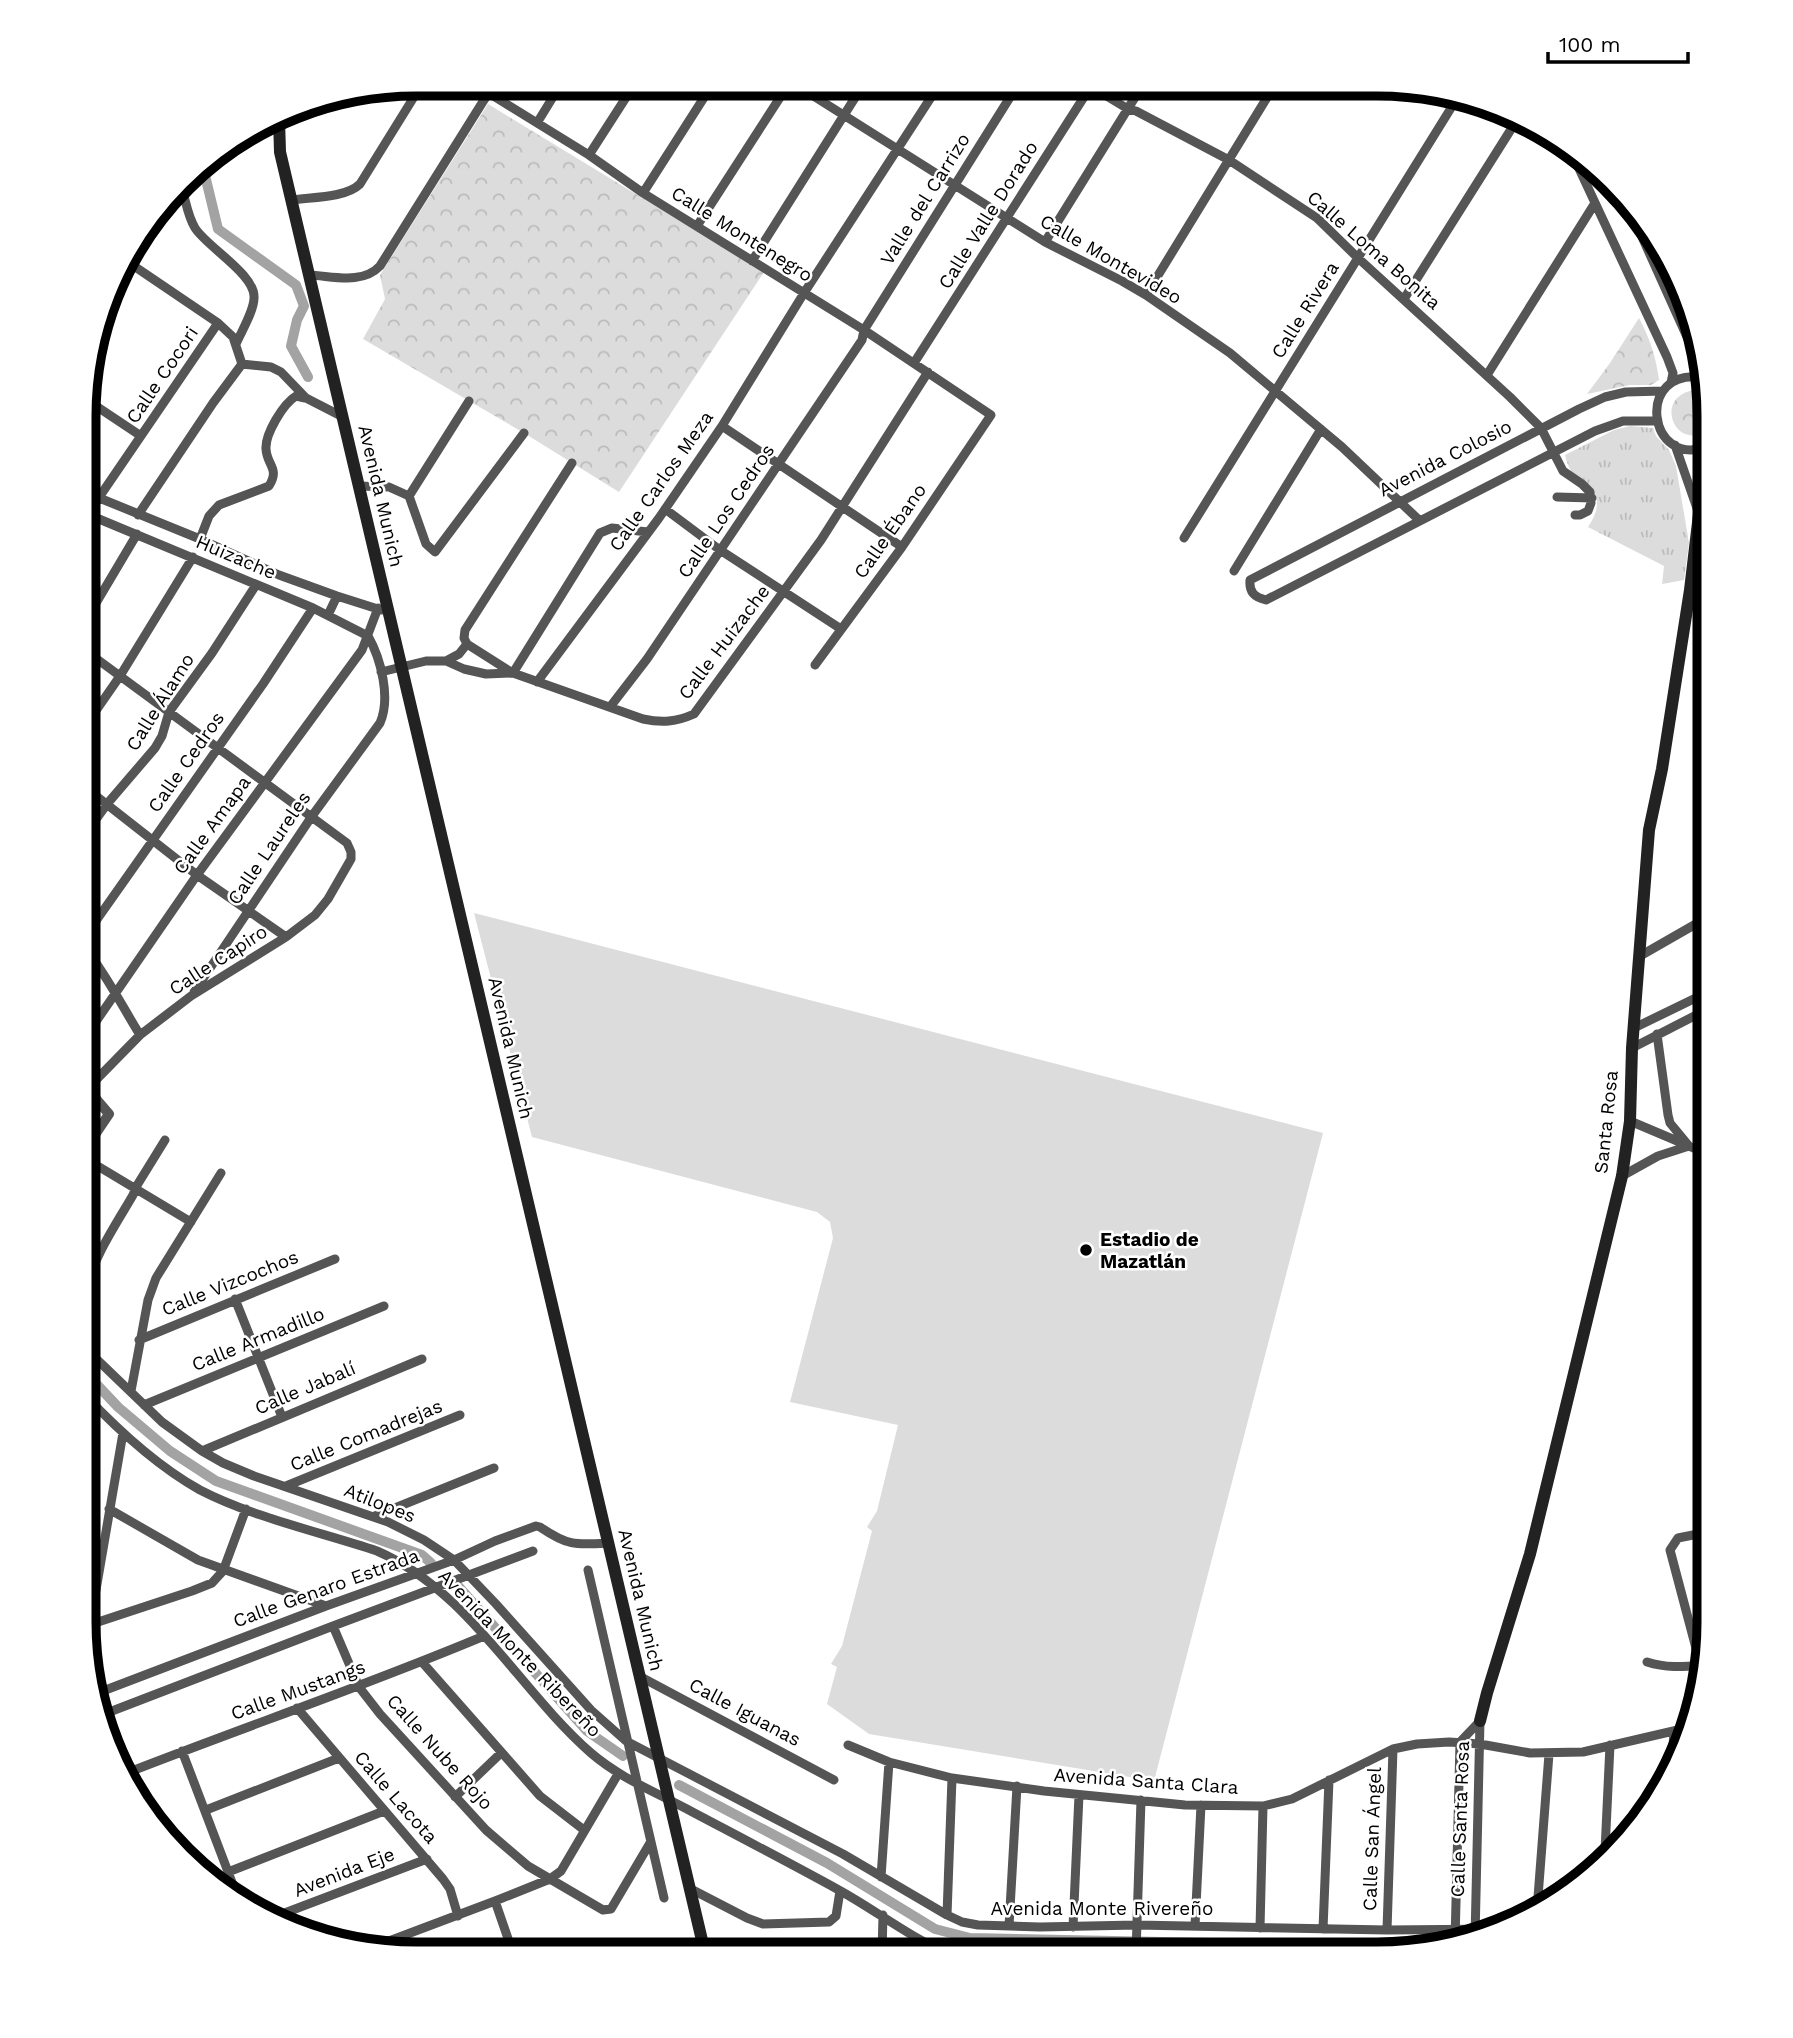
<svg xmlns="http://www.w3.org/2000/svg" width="1793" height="2038" font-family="'Work Sans',sans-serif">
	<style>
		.grass { fill: url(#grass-tufts) }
		.park { fill: url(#park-crowns) }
		.pitch { fill: #dcdcdc }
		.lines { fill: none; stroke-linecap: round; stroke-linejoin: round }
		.canal { stroke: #a3a3a3; stroke-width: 10 }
		.minor { stroke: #555; stroke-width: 9 }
		.tertiary { stroke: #555; stroke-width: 10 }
		.secondary { stroke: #222; stroke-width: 12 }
		.poi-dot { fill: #000; stroke: #fff; stroke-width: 2.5 }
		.labels { text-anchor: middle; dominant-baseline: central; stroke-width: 5; stroke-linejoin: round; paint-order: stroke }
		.street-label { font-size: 19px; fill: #000; stroke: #fff }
		.poi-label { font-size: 19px; font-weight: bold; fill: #000; stroke: #fff; text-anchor: start }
		.rim { fill: none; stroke: #000; stroke-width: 9 }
	</style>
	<defs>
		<pattern id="grass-tufts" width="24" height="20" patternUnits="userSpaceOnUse" patternTransform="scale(1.75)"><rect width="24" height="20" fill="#dcdcdc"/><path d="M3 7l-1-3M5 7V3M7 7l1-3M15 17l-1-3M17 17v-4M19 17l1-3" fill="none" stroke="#bbb"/></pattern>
		<pattern id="park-crowns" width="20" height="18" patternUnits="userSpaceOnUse" patternTransform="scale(1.75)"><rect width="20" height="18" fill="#dcdcdc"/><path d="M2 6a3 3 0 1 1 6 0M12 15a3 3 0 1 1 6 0" fill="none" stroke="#bbb"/></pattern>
	</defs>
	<rect width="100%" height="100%" fill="#fff"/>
	<!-- grass -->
	<path class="grass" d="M 1654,233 L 1691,310 L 1698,343 L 1646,237 Z
		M 1630,426 L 1653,428 L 1656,436 L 1669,450 L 1676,466 L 1689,543 L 1684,580 L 1662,584 L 1664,566 L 1588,527 C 1599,510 1602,497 1585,482 C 1581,478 1575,476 1571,471 C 1568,466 1566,460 1565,455 L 1614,430 Z
		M 1708,523 L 1708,584 L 1699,581 L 1705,528 Z"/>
	<!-- park -->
	<path class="park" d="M 488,104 L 764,272 L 619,492 L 524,433 L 363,339 L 385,299 L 380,275 Z
		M 1639,318 C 1650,339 1656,357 1659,380 L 1651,385 L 1630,385 L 1587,394 L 1610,363 Z
		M 1695,390 L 1708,396 L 1708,430 C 1675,453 1652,396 1695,390 Z"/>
	<!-- pitch -->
	<path class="pitch" d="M 474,913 L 1323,1133 L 1154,1781 L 869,1734 L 827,1704 L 837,1667 L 831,1664 L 842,1646 L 872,1531 L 867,1527 L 877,1511 L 898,1425 L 790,1402 L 833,1238 L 830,1222 L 817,1212 L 532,1137 Z"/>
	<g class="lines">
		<!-- canal -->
		<path class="canal" d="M 202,163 L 218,229 L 296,285 L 304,306 L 297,320 L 291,346 L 308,377
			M 85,1372 L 118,1407 L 170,1451 L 216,1481 L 422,1555 L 431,1563
			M 459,1587 L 587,1731 L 623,1756
			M 679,1785 L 827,1863 L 935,1929 L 970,1938 L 1305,1945 L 1439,1945"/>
		<!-- minor -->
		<path class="minor" d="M 474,84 L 589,155 L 643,193 L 864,330 L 991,415 L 902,547 L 815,665
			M 796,85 L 1045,242 L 1122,281 L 1146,295 L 1230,353 L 1342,447 L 1419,520
			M 1090,86 L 1128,109 L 1136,111 L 1229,160 L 1317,218 L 1358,258 L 1510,397 L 1541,428 L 1563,471 L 1582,484 L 1590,492 L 1591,503 L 1588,511 L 1580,515 L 1575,515
			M 338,104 L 343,96
			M 537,123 L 561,84
			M 1569,147 L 1667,357 L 1673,373 L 1671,383
			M 589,155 L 634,85
			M 181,186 C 186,200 187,215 195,228 C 207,247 256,275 254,298 C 254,311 241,332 236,344
			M 643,193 L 712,85
			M 292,200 C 311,197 346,198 360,184 L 422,84
			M 1629,208 L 1705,377
			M 697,226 L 788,85
			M 1045,242 L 1142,86
			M 125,260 L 218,323 L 233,337 L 242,364 L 271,367 L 281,372 L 306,398 L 343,417
			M 752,261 L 863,85
			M 309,275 C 333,276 362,285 380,266 L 494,84
			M 1146,295 L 1274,86
			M 1404,299 L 1515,123
			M 914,363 L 1091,86
			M 1487,375 L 1595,203
			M 1705,378 C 1633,365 1648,471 1708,446
			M 87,400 L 141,436
			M 1656,421 L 1623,421 L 1595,431 L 1266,600 C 1254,597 1249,592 1250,580 L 1579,409 L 1605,397 L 1626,392 L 1663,391
			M 722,426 L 902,547
			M 1675,445 L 1699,514 L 1708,472
			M 359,486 L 389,487 L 409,496 L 426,544 L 435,552 L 524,433
			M 87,493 L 200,539 L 279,575 L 337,596 L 381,610
			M 409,496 L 469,401
			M 1557,497 L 1592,498
			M 665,509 L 720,550 L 841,629
			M 87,514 L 313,608 L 368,636
			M 87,515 L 218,323
			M 138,515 L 213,403 L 242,364
			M 1184,538 L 1456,100
			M 200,539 L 209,516 L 219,505 L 269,486 C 280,468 267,466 266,449 C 265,434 283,404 296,396 L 305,398
			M 1234,571 L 1321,429
			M 1690,590 L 1708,595
			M 328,615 L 337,596
			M 86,620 L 137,534
			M 86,651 L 347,843 L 351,852 L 351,859 L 328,899 L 315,915 L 286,937 L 191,996 L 140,1035 L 89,1087
			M 446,661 L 459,654 L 467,644
			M 381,672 L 426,661 L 446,661 L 464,669 L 486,674 L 513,673 L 643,719 C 662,723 676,722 694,714 L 821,540 L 928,372
			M 511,672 L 467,644 L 464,638 L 465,630 L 572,463
			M 513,673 L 600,533 L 612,528 L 648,532
			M 537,682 L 659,518 L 722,426 L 804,293 L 939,85
			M 610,707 L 647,659 L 862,340 L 864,330 L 1017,86
			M 86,725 L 120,676 L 193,557
			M 86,788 L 197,875 L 286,937
			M 86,833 L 107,804 L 155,748 L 162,736 L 169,712 L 212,653 L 256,585
			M 86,935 L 263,684 L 313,608
			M 86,949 C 107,976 122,1006 140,1035
			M 1640,956 L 1708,917
			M 194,992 L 312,816 L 380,723 C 391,698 381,659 368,636
			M 1634,1028 L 1708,992
			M 86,1036 L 197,875 L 362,650 L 378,608
			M 1632,1048 L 1708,1009
			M 1630,1121 L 1708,1154
			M 86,1159 L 191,1222
			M 1622,1176 L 1658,1156 L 1689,1146 L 1670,1123 L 1668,1115 L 1657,1034
			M 85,1292 C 94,1256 115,1226 133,1195 L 136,1187 L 165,1140
			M 235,1299 L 282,1417
			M 139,1340 L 335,1259
			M 85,1348 L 162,1422 L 202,1451 L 223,1463 L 254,1476 L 388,1522 L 424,1540 L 454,1560 L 496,1604 L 591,1710 L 626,1741 L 843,1854 L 947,1915 L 962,1922 L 978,1925 L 1040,1927 L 1137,1925 L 1387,1930 L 1498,1929
			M 131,1391 L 148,1300 L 156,1278 L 221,1173
			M 85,1395 C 119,1431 157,1466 200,1490 C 252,1517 320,1532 377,1551 C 469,1591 518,1689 591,1753 C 619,1777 651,1790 683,1807 C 734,1834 786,1861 837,1889 C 874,1909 909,1937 947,1953
			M 144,1405 L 384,1306
			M 202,1451 L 422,1359
			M 286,1486 L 460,1415
			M 109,1509 L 198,1560 L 326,1606
			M 375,1516 L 494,1468
			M 85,1569 L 99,1572
			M 588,1570 L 664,1898
			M 89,1625 L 192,1591 L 212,1583 L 223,1571 L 246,1509
			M 333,1626 L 359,1687 L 380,1714 L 486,1830 L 528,1866 L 603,1910 L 611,1909 L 650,1843
			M 86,1648 L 123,1433
			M 422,1662 L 540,1796 L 584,1830
			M 1647,1662 C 1666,1668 1682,1667 1702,1665
			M 1701,1667 L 1670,1550 L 1678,1538 L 1708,1532
			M 639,1676 L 834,1780
			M 95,1694 L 326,1606 L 454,1560 L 495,1541 L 536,1526 L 540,1527 C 568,1546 575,1545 608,1543
			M 297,1708 L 443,1879 L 450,1889 L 458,1916
			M 99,1716 L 333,1626 L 533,1551
			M 848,1745 L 889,1762 L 952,1778 L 1044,1791 L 1185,1805 L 1263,1806 L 1292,1799 L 1393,1749 L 1417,1744 L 1449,1742 L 1480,1744 L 1530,1753 L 1583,1752 L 1682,1729
			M 182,1751 L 238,1898
			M 1672,1762 L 1674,1731
			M 124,1774 C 244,1727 365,1686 484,1636
			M 455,1797 L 501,1753
			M 206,1810 L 339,1758
			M 1605,1851 L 1610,1745
			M 228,1872 L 384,1811
			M 881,1877 L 889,1762
			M 689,1888 L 747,1918 L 763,1924 L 829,1922 L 836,1916 L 840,1891
			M 495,1901 L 513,1953
			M 1537,1910 L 1549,1754
			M 947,1915 L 952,1778
			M 274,1917 L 427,1859
			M 1009,1926 L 1017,1786
			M 1195,1926 L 1201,1805
			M 1073,1927 L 1079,1795
			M 1260,1928 L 1263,1806
			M 1323,1929 L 1329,1780
			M 1387,1930 L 1393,1749
			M 1475,1938 L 1480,1721
			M 1455,1942 L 1460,1742 L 1480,1721
			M 373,1947 L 495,1901 L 550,1879 L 561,1871 L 618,1774
			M 882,1953 L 883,1915
			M 1136,1953 L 1141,1800"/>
		<!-- tertiary -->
		<path class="tertiary" d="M 86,1117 L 97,1100
			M 86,1148 L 109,1114 L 97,1100 L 86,1081"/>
		<!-- secondary -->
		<path class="secondary" d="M 279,119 L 280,152 L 705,1953
			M 1480,1721 L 1487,1693 L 1530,1554 L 1622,1176 L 1630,1121 L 1632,1048 L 1649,830 L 1662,769 L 1690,590 L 1699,514"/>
	</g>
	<!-- markers -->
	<circle class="poi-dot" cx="1086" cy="1250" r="7"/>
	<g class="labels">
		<!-- street labels -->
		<g class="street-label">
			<text transform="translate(925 199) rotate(-58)">Valle del Carrizo</text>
			<text transform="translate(988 215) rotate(-58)">Calle Valle Dorado</text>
			<text transform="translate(742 234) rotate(32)">Calle Montenegro</text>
			<text transform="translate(1374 250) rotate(41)">Calle Loma Bonita</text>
			<text transform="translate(1111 259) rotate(30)">Calle Montevideo</text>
			<text transform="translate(1305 310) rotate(-58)">Calle Rivera</text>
			<text transform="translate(162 375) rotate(-56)">Calle Cocori</text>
			<text transform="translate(1445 458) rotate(-27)">Avenida Colosio</text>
			<text transform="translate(661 481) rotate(-55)">Calle Carlos Meza</text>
			<text transform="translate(381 496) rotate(77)">Avenida Munich</text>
			<text transform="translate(726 511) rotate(-56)">Calle Los Cedros</text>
			<text transform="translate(890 531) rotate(-55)">Calle Ébano</text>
			<text transform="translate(236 557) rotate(23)">Huizache</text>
			<text transform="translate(724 642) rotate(-53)">Calle Huizache</text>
			<text transform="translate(160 702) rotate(-58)">Calle Álamo</text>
			<text transform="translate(186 762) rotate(-55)">Calle Cedros</text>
			<text transform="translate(212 825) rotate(-54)">Calle Amapa</text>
			<text transform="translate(269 848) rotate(-56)">Calle Laureles</text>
			<text transform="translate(218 960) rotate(-33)">Calle Capiro</text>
			<text transform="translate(511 1048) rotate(77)">Avenida Munich</text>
			<text transform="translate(1606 1122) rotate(-84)">Santa Rosa</text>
			<text transform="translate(230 1283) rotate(-22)">Calle Vizcochos</text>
			<text transform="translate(258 1339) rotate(-22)">Calle Armadillo</text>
			<text transform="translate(305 1388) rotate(-23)">Calle Jabalí</text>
			<text transform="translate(366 1435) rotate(-22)">Calle Comadrejas</text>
			<text transform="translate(380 1503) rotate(22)">Atilopes</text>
			<text transform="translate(326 1588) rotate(-20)">Calle Genaro Estrada</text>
			<text transform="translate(641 1600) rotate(77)">Avenida Munich</text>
			<text transform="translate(520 1653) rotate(46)">Avenida Monte Ribereño</text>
			<text transform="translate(298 1690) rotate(-20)">Calle Mustangs</text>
			<text transform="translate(745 1712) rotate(28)">Calle Iguanas</text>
			<text transform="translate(440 1752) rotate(48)">Calle Nube Rojo</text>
			<text transform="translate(1146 1781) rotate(4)">Avenida Santa Clara</text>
			<text transform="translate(396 1797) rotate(49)">Calle Lacota</text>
			<text transform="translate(1460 1819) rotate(-88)">Calle Santa Rosa</text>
			<text transform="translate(1372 1839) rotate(-88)">Calle San Ángel</text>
			<text transform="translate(344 1872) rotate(-21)">Avenida Eje</text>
			<text x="1102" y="1908">Avenida Monte Rivereño</text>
		</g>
		<!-- poi labels -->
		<g class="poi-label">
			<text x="1100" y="1239">Estadio de<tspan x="1100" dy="22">Mazatlán</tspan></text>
		</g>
	</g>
	<!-- crop -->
	<path d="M0 0H1793V2038H0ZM416 96H1377A320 320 0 0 1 1697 416V1622A320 320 0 0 1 1377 1942H416A320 320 0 0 1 96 1622V416A320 320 0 0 1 416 96Z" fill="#fff" fill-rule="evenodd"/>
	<path class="rim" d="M416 96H1377A320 320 0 0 1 1697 416V1622A320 320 0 0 1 1377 1942H416A320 320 0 0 1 96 1622V416A320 320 0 0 1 416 96Z"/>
	<!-- scale -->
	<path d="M1548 52v10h140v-10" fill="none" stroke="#000000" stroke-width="3.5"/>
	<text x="1559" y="52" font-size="21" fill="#000000" stroke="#ffffff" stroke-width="5" paint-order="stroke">100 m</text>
</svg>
